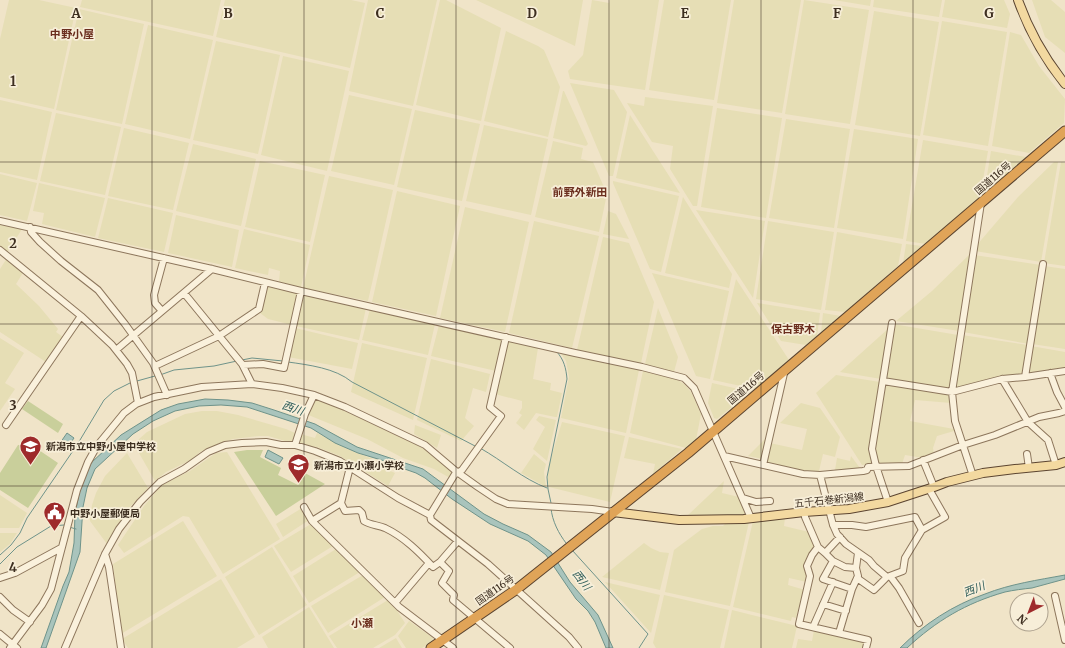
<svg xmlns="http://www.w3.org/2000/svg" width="1065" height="648" font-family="Merriweather,'Noto Sans JP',serif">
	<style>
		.farmland { fill: #e6deb5 }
		.green { fill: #c9cf9b }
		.water { fill: #a9c4bc; stroke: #6f938a }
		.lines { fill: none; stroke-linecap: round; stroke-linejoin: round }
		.stream { stroke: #6f938a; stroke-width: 1 }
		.minor-casing { stroke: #8d765c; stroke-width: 8 }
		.major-casing { stroke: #5b4430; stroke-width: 10 }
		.highway-casing { stroke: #5b4430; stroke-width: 11 }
		.minor { stroke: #faf1dc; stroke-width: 6 }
		.major { stroke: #f3d9a0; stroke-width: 8 }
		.highway { stroke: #e0a458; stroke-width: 9 }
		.grid { fill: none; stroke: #3d2e20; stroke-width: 1; stroke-opacity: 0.55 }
		.labels { text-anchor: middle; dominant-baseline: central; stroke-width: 3.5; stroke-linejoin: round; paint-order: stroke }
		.street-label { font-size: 10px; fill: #3d2e20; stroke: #f7eed8 }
		.poi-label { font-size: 10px; font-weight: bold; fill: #3d2e20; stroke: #f7eed8; text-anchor: start }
		.neighbourhood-label { font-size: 11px; font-weight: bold; fill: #6b2e1e; stroke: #f7eed8 }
		.water-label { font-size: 11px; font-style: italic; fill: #2f5d5a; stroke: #f7eed8 }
		.grid-label { font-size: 13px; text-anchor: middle; font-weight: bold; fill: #3d2e20; stroke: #f7eed8; stroke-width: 3.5; stroke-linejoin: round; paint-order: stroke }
	</style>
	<rect width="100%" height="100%" fill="#f0e4c8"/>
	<!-- farmland -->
	<path class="farmland" d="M 9,0 L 39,0 L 76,8 L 54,109 L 0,97 L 0,39 Z
		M 82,0 L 221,0 L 213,36 L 80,7 Z
		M 225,0 L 351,0 L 365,3 L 350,68 L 216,37 Z
		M 368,0 L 437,0 L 413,106 L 349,91 Z
		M 440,0 L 446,0 L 501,28 L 481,121 L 416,105 Z
		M 476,0 L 583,0 L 575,46 Z
		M 592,0 L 609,3 L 610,0 L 659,0 L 645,90 L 570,79 L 568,71 L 583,55 Z
		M 664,0 L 731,0 L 714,100 L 649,90 Z
		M 734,0 L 801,0 L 782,113 L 717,103 Z
		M 804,0 L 869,10 L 850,124 L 785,114 Z
		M 834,0 L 871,0 L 870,6 Z
		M 874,0 L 942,0 L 939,17 L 873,7 Z
		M 945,0 L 1004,0 L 1010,14 L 1007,28 L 942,17 Z
		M 1032,0 L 1051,0 L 1065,12 L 1065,53 L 1045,37 Z
		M 79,9 L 144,24 L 122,124 L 56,110 Z
		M 874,11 L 939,22 L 920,136 L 855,125 Z
		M 942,21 L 1007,32 L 988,146 L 923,135 Z
		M 148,25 L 213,40 L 190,139 L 125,124 Z
		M 506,31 L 538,46 L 544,50 L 560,87 L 548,137 L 484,121 Z
		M 1010,32 L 1021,35 L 1039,66 L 1065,99 L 1064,123 L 1029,153 L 992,146 Z
		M 216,41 L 280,55 L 258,154 L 193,140 Z
		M 283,56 L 349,71 L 327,171 L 261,155 Z
		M 570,83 L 614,90 L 627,112 L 613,176 L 609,176 Z
		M 563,91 L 564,91 L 588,144 L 586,146 L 553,138 Z
		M 349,95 L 412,109 L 394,185 L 331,171 Z
		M 645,97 L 713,106 L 697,206 L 693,206 L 670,169 L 673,146 L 652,142 L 627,103 L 644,106 Z
		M 0,100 L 52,112 L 37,180 L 0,172 Z
		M 717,108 L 782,118 L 766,218 L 701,207 Z
		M 415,110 L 480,124 L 462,201 L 397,187 Z
		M 56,113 L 121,127 L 105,195 L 40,181 Z
		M 630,115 L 680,193 L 616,178 Z
		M 786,119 L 850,129 L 834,228 L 769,218 Z
		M 484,125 L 548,139 L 531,215 L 466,201 Z
		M 124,128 L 189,143 L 173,210 L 108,196 Z
		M 854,129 L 918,139 L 903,239 L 837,228 Z
		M 923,140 L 988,151 L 980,197 L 926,244 L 906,241 Z
		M 553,141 L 583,148 L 581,159 L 593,162 L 607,194 L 599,232 L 535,217 Z
		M 193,144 L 256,159 L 241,226 L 176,211 Z
		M 991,151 L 1026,157 L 984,194 Z
		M 260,161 L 325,175 L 310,242 L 245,227 Z
		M 1054,162 L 1058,162 L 1041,262 L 975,251 L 976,246 L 1018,197 Z
		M 1061,162 L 1065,163 L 1065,266 L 1044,263 Z
		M 0,174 L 37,183 L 27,221 L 0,215 Z
		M 329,176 L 393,190 L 368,301 L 303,288 Z
		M 613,181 L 679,196 L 661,272 L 650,269 L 613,183 Z
		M 39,183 L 105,198 L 95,237 L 42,224 L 44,213 L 33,211 Z
		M 397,191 L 460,206 L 436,316 L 372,302 Z
		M 683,197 L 732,274 L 729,288 L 665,273 Z
		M 108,198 L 173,213 L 164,252 L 98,238 Z
		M 465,207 L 529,222 L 505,332 L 440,318 Z
		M 696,210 L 765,221 L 753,298 Z
		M 608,211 L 616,214 L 629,239 L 603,234 Z
		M 176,215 L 239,230 L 232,267 L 168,253 Z
		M 534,221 L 599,236 L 572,348 L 509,333 Z
		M 768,221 L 834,232 L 821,310 L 756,299 Z
		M 0,225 L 22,229 L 7,253 L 0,248 Z
		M 244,229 L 310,245 L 301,287 L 279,282 L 280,271 L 269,268 L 268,275 L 235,268 Z
		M 837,232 L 902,244 L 898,266 L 845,312 L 825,310 Z
		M 603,237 L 629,243 L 654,302 L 641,363 L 577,350 Z
		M 906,244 L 922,246 L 903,263 Z
		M 970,254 L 959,331 L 896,321 L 932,291 Z
		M 974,255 L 1041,265 L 1029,344 L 963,332 Z
		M 7,258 L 24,271 L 16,284 L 39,306 L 58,329 L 56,332 L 63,337 L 46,362 L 0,332 L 0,269 Z
		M 1044,266 L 1065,269 L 1065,349 L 1032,344 Z
		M 652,273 L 729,291 L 710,379 L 696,376 Z
		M 736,279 L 789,360 L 755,389 L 713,380 Z
		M 266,286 L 299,293 L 292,325 L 268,319 L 260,313 Z
		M 302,294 L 366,308 L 359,340 L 296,326 Z
		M 757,303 L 820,313 L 817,336 L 806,345 L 781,341 Z
		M 658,308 L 678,357 L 674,372 L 645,364 Z
		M 370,309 L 435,324 L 428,355 L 362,340 Z
		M 823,313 L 841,316 L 821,333 Z
		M 893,324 L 958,335 L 950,389 L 885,380 Z
		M 439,325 L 503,340 L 496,371 L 431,356 Z
		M 295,328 L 358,343 L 352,369 L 288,357 Z
		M 889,328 L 881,379 L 840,372 Z
		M 962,335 L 1028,345 L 1023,375 L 955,388 Z
		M 0,338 L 24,353 L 5,383 L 15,389 L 0,411 Z
		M 507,340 L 538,348 L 533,379 L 551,383 L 550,390 L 562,393 L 557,417 L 555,417 L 536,413 L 524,430 L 516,423 L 522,415 L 519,413 L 522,408 L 522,401 L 495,394 Z
		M 362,343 L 427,358 L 413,420 L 351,392 Z
		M 1031,346 L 1065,352 L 1065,369 L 1027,375 Z
		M 560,352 L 639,370 L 626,433 L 561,418 L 569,377 L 566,361 Z
		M 431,359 L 490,374 L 486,392 L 473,388 L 465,418 L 474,426 L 461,441 L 417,420 Z
		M 643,371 L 678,380 L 685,385 L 691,392 L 701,414 L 696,440 L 686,448 L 630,433 Z
		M 836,375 L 880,382 L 874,464 L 862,465 L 816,393 Z
		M 712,383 L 743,390 L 742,399 L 717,419 L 714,418 L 708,403 Z
		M 884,383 L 949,394 L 951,403 L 915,400 L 910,421 L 954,429 L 954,431 L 937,436 L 933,448 L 934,454 L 923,458 L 905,455 L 902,464 L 878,465 L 873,449 Z
		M 315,397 L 419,446 L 432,454 L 453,472 L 450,478 L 434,469 L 403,458 L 367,439 L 306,414 Z
		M 801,403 L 820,408 L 840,437 L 835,457 L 823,454 L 819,471 L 801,471 L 765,463 L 770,443 L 802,450 L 807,429 L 780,423 Z
		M 202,411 L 217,411 L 238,415 L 286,429 L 295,433 L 292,443 L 268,436 L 259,436 L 233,439 L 218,444 L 200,452 L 191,460 L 166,472 L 155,481 L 135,446 L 138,440 L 147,432 L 185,414 Z
		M 539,416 L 556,420 L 547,461 L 533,449 L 545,427 L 536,420 Z
		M 562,422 L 625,436 L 610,502 L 549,487 L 548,482 L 548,468 Z
		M 415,425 L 441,435 L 437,448 L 414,434 Z
		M 317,433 L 345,448 L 375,460 L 374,464 L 395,473 L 388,486 L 340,456 L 317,447 L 297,444 L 300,434 L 315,438 Z
		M 768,436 L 763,459 L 748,456 Z
		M 629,437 L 682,449 L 653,474 L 655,464 L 624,458 Z
		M 227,452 L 280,539 L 223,574 L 189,517 L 183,516 L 124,553 L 118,545 L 144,506 L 162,485 L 190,471 L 216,453 Z
		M 127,453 L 148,488 L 127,510 L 107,544 L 90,521 L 92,505 L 96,493 L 105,476 Z
		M 534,454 L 546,464 L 544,472 L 546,487 L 521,473 Z
		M 851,456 L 860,468 L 835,470 L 837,458 L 850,461 Z
		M 724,481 L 722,493 L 739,497 L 749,516 L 687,516 Z
		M 0,495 L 27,513 L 19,528 L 0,528 Z
		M 302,508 L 309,520 L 283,537 L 276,524 Z
		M 785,518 L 784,526 L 809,532 L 815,547 L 809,555 L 807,582 L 789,578 L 788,585 L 805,590 L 801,611 L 798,610 L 796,618 L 792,617 L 791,621 L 733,607 L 753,521 Z
		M 183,521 L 217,576 L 121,634 L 113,564 Z
		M 727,522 L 749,522 L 730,606 L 665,592 L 674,550 L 702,529 L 713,526 L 723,526 Z
		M 311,524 L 333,546 L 291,572 L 274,546 Z
		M 0,533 L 17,533 L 10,544 L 0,552 Z
		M 644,543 L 651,548 L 660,552 L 669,553 L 660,590 L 602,577 Z
		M 272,547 L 307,605 L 259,635 L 225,577 Z
		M 336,549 L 360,572 L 309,603 L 293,576 Z
		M 363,575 L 385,597 L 328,633 L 311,606 Z
		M 221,579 L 255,637 L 237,648 L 128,648 L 122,639 Z
		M 605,582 L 660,595 L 651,633 Z
		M 664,595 L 729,610 L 720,648 L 656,648 L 653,643 Z
		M 388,600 L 398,612 L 405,623 L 395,635 L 373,648 L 337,648 L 329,636 Z
		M 309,607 L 334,648 L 268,648 L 262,637 Z
		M 732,610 L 797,626 L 792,648 L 724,648 Z
		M 409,621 L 433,638 L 432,642 L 422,648 L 406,648 L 398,636 Z
		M 814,630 L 865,641 L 863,648 L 796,648 L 798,639 L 812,641 Z
		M 396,638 L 402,648 L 379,648 Z"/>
	<!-- green -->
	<path class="green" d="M 28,401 L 63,424 L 58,433 L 22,409 Z
		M 30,444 L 58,463 L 28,508 L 0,490 L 0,473 L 18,445 Z
		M 247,450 L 263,450 L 260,457 L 281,468 L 278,475 L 298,485 L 305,473 L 325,484 L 276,516 L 234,452 Z"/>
	<!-- water -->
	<path class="water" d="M 205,399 L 228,400 L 252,403 L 274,410 L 315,424 L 357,447 L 423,469 L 484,514 L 503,524 L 528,535 L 551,552 L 570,582 L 598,615 L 613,648 L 606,648 L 595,622 L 588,611 L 576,599 L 546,555 L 528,541 L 490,524 L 452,499 L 425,478 L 416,473 L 399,467 L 398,465 L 358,453 L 335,443 L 311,428 L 247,407 L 221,405 L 199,406 L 175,411 L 153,421 L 133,434 L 95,469 L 87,488 L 83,507 L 80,552 L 46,648 L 41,648 L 63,586 L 69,572 L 74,543 L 75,514 L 79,494 L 86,472 L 92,462 L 121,435 L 161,410 L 178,404 Z
		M 67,433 L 74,438 L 65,451 L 58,446 Z
		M 268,450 L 283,458 L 279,464 L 265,457 Z
		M 1065,575 L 1065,579 C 1054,582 1043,585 1032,588 C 1023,589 1014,590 1005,592 C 966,603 936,621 907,648 L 900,648 C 924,624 953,605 985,594 C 1010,584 1038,580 1065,575 Z"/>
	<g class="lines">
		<!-- stream -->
		<path class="stream" d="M 517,337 L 547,344
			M 242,360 L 252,358 L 283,361
			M 288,362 C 309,365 335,368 352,382 L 475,446
			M 160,375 L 174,370 L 214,366 L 237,361
			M 137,381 L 155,376
			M 480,448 C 503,461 523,479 547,488
			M 551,503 L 548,489 L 547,477 L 567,379 C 566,368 564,360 557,352
			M 551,508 C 552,521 559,534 566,543
			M 69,527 L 76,529
			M 572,550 L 648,634 L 639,648
			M 0,555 L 11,545 L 20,533 L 27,518 L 77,445 L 104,400 L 114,391 L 132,382
			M 0,564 L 17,547 L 51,526 L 64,525
			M 397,609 L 404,614"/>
		<defs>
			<path id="minor" d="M 0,221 L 212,269 L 301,291 L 575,353 L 642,367 L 684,378 L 694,388 L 751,518
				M 30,227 L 31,232 L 40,242 L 61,261 L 98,290 L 125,324 L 153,363 L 167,395
				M 0,250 L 81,316 L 112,345 L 127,364 L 132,373 L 138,403
				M 184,293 L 242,364 L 252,384
				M 162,311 L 155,303 L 154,295 L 164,258
				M 116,350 L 212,269
				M 243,365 L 263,364 L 284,368 L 301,291
				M 155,366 L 219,336 L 259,309 L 265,283
				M 1050,373 L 1057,392 L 1065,407
				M 1025,377 L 1043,264
				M 1002,379 L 1028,422 L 1048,440 L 1056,465
				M 883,381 L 952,392 L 1002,379 L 1025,377 L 1065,371
				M 6,425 L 81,316
				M 295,445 L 305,414 L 314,395
				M 1027,454 L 1029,468
				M 724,456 L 803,474 L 820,475 L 863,471 L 867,470 L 868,467 L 909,466 L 963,445 L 995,435 L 1039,417 L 1059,413 L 1065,411
				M 923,460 L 934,487
				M 763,465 L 785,369
				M 350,467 L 341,503 L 345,511 L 359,510 L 362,513 L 364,521 C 370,525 378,525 385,528 C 404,537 419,552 433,567 L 440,562 L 458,541
				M 820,475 L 833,525 L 837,534 L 846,544 L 869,560 L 874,566 L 887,577
				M 973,476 L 955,421 L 952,392 L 981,203
				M 743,498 L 756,502 L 770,501
				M 888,502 L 876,466 L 872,449 L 892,323
				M 304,507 L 312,521 L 399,607 L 453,648
				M 804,512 L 805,517 L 818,547 L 812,555 L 807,566 L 810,576 L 799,624 L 868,640 L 866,648
				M 430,515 L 455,474 L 462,470 L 501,416 L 490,407 L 506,337
				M 312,521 L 341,503
				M 833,525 L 852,525 L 866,527 L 915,517 L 922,530
				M 818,547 L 825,553 L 840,537
				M 825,553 L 833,561 L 823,579 L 852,589
				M 105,554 L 109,567 L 121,648
				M 833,561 L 845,567 L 856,568
				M 440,562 L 449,571 L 442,583 L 454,595 L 453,600 L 510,648
				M 890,576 L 899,588 L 919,623
				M 0,578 L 15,573 L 61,548
				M 857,578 L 874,590 L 887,577 L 903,571 L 905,558 L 922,530 L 945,517 L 929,489
				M 1055,596 L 1065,640
				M 0,597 L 13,610 L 30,622
				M 395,603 L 429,563
				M 823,604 L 846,611
				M 813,627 L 833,582
				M 839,633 L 852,589 L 858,576 L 856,568 L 858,553
				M 0,634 L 17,648
				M 10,648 L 42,605 L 51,589 L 77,490 L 88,462 L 97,446 L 124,413 L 136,404 L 154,397 L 202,387 L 252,384 L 282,388 L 314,395 L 345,407 L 425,445 L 457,472 L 478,487 L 496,499 L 508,504 L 592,509 L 613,512
				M 65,648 L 105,554 L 119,529 L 140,502 L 160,482 L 184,469 L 208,452 L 225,445 L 242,443 L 266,442 L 281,445 L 295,445 L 315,451 L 340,461 L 398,498 L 430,515 L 431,520 L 488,564 L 569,637 L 578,648"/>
			<path id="major" d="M 1018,0 C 1029,31 1045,59 1065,84
				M 613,512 L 679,520 L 744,519 L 804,512 L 849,509 L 888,502 L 934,487 L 947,482 L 983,473 L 1015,469 L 1056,465 L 1065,462"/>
			<path id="highway" d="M 431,648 L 517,589 L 688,453 L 1065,131"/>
		</defs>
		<!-- minor casing -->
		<use href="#minor" class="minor-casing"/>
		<!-- major casing -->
		<use href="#major" class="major-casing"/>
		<!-- highway casing -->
		<use href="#highway" class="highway-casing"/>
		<!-- minor -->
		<use href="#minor" class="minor"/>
		<!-- major -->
		<use href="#major" class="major"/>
		<!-- highway -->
		<use href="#highway" class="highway"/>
	</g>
	<!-- grid -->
	<path class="grid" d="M 152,0 L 152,648M 304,0 L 304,648M 456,0 L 456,648M 609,0 L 609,648M 761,0 L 761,648M 913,0 L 913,648M 0,162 L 1065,162M 0,324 L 1065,324M 0,486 L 1065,486"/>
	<!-- icons -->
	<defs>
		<symbol id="school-pin" viewBox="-11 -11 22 30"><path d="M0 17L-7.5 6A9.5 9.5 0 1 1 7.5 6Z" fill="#9e2a2b" stroke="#f7eed8"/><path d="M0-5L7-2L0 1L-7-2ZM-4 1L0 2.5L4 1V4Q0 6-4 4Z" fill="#fff"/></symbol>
		<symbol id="civic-pin" viewBox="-11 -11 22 30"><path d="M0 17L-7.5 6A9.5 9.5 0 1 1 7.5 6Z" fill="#9e2a2b" stroke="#f7eed8"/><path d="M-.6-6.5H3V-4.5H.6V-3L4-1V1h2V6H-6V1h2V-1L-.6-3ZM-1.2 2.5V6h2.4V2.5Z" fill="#fff"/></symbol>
	</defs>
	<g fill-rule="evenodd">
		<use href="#school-pin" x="18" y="434" width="25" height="34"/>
		<use href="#school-pin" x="286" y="452" width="25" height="34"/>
		<use href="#civic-pin" x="42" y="500" width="25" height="34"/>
	</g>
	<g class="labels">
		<!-- street labels -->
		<g class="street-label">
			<text transform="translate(993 178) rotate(-41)">国道116号</text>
			<text transform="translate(746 388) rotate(-40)">国道116号</text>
			<text transform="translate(829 500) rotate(-6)">五千石巻新潟線</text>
			<text transform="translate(495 590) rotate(-35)">国道116号</text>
		</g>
		<!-- poi labels -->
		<g class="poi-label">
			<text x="46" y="446">新潟市立中野小屋中学校</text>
			<text x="314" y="465">新潟市立小瀬小学校</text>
			<text x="70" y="513">中野小屋郵便局</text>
		</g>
		<!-- neighbourhood labels -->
		<g class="neighbourhood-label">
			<text x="72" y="34">中野小屋</text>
			<text x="580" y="192">前野外新田</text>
			<text x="793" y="329">保古野木</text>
			<text x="362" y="623">小瀬</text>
		</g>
		<!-- water labels -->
		<g class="water-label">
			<text transform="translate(293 408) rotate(19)">西川</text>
			<text transform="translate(582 580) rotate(52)">西川</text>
			<text transform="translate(974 589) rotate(-22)">西川</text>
		</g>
	</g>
	<g class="grid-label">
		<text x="76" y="18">A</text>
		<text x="228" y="18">B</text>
		<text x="380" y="18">C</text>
		<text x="532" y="18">D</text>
		<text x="685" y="18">E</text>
		<text x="837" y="18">F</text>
		<text x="989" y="18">G</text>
		<text x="13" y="86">1</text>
		<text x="13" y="248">2</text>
		<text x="13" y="410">3</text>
		<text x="13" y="572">4</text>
	</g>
	<!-- north arrow -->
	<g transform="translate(1029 612) rotate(222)"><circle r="19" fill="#f7eed8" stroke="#ada18e"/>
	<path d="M0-3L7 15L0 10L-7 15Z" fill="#9e2a2b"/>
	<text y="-6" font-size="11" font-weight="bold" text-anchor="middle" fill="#3d2e20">N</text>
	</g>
</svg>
